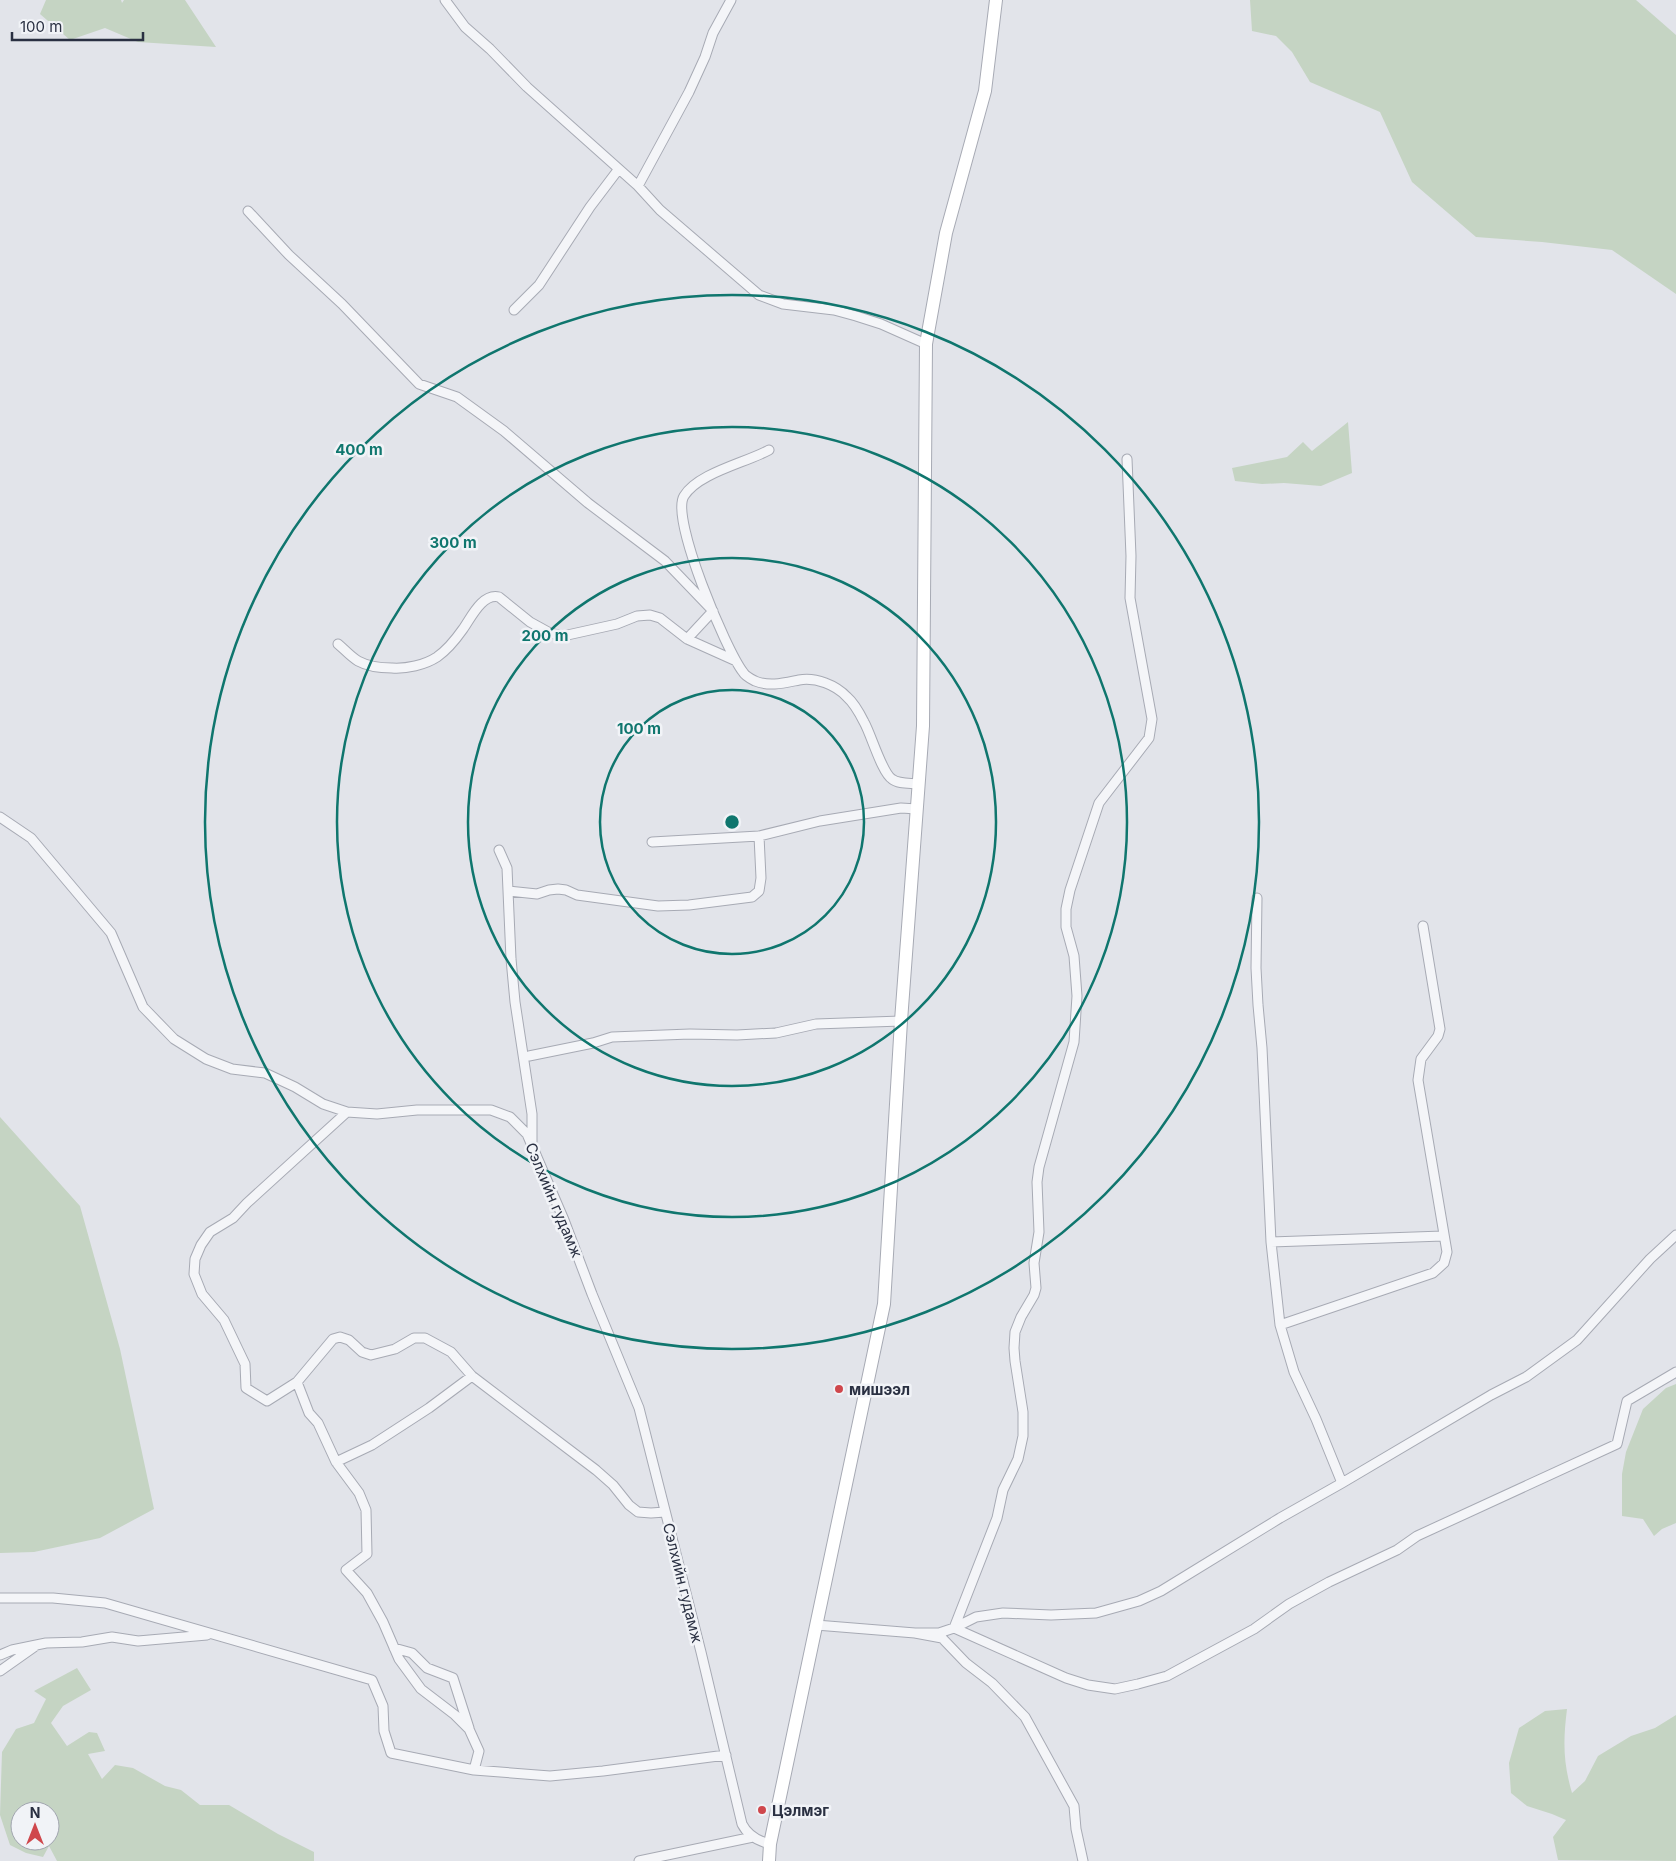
<svg xmlns="http://www.w3.org/2000/svg" width="1676" height="1861" font-family="Inter,sans-serif">
	<style>
		.green { fill: #c5d4c3; fill-rule: evenodd }
		.lines { fill: none; stroke-linecap: round; stroke-linejoin: round }
		.minor-casing { stroke: #a7aab4; stroke-width: 11 }
		.secondary-casing { stroke: #a7aab4; stroke-width: 14 }
		.minor { stroke: #f4f5f8; stroke-width: 9 }
		.secondary { stroke: #fff; stroke-width: 12 }
		.ring { fill: none; stroke: #0f766e; stroke-width: 2.5 }
		.poi-dot { fill: #cf474c; stroke: #f1f3f7; stroke-width: 2 }
		.labels { text-anchor: middle; dominant-baseline: central; stroke-width: 5; stroke-linejoin: round; paint-order: stroke }
		.street-label { font-size: 15px; fill: #2a3042; stroke: #f1f3f7 }
		.poi-label { font-size: 15px; font-weight: bold; fill: #2a3042; stroke: #f1f3f7; text-anchor: start }
		.centre { fill: #0f766e; stroke: #f1f3f7; stroke-width: 2.5 }
		.ring-label { font-size: 15px; text-anchor: middle; font-weight: bold; fill: #0f766e; stroke: #f1f3f7; stroke-width: 5; stroke-linejoin: round; paint-order: stroke }
	</style>
	<rect width="100%" height="100%" fill="#e2e4ea"/>
	<!-- green -->
	<path class="green" d="M 46,0 L 121,0 L 122,3 L 124,0 L 185,0 L 216,47 L 138,42 L 105,28 L 70,40 L 40,14 Z
		M 1250,0 L 1636,0 L 1676,35 L 1676,294 L 1612,250 L 1542,242 L 1476,237 L 1412,182 L 1380,112 L 1310,82 L 1292,52 L 1276,36 L 1252,31 Z
		M 1348,422 L 1352,473 L 1321,486 L 1284,483 L 1262,484 L 1235,481 L 1232,468 L 1287,457 L 1303,442 L 1312,451 Z
		M 0,1117 L 80,1206 L 120,1349 L 154,1509 L 100,1538 L 34,1552 L 0,1553 Z
		M 1676,1384 L 1676,1523 L 1662,1529 L 1654,1536 L 1643,1519 L 1622,1516 L 1622,1474 L 1626,1452 L 1643,1409 L 1666,1388 Z
		M 77,1668 L 91,1690 L 63,1706 L 51,1723 L 67,1746 L 89,1732 L 97,1733 L 105,1751 L 88,1754 L 102,1779 L 115,1765 L 133,1768 L 165,1786 L 181,1790 L 200,1805 L 229,1805 L 278,1834 L 314,1852 L 314,1861 L 57,1861 L 49,1846 L 43,1857 L 26,1853 L 10,1845 L 0,1815 L 2,1752 L 16,1729 L 34,1723 L 46,1699 L 34,1691 ZM 20,1811 L 50,1811 L 50,1841 L 20,1841 Z
		M 1567,1709 C 1563,1741 1563,1762 1572,1793 L 1585,1781 L 1598,1756 L 1631,1736 L 1655,1728 L 1676,1715 L 1676,1861 L 1558,1860 L 1553,1837 L 1566,1820 L 1552,1814 L 1527,1806 L 1511,1793 L 1509,1763 L 1519,1728 L 1545,1711 Z"/>
	<g class="lines">
		<defs>
			<path id="minor" d="M 445,0 L 465,27 L 490,49 L 527,87 L 638,186 L 660,210 L 759,295 L 783,304 L 834,310 L 856,316 L 881,324 L 926,344
				M 638,186 L 689,92 L 705,57 L 713,33 L 731,0
				M 248,211 L 289,255 L 342,304 L 419,384 L 457,397 L 504,431 L 588,503 L 665,561 L 713,611 L 687,639
				M 514,310 L 539,285 L 590,207 L 618,170
				M 769,450 C 745,463 698,473 684,496 C 670,518 726,650 743,672 C 745,676 751,679 755,681 C 770,687 784,683 799,680 C 816,677 836,685 847,697 C 854,703 860,714 864,722 C 871,734 882,773 892,779 C 898,784 910,783 918,784
				M 1127,459 L 1131,556 L 1130,598 L 1152,719 L 1149,738 L 1099,803 L 1070,890 L 1066,909 L 1066,927 L 1074,956 L 1077,996 L 1074,1042 L 1039,1167 L 1037,1182 L 1039,1232 L 1034,1263 L 1036,1288 L 1034,1295 L 1021,1317 L 1015,1332 L 1014,1348 L 1015,1361 L 1023,1412 L 1023,1436 L 1018,1459 L 1003,1490 L 997,1518 L 954,1628 L 1066,1678 L 1088,1685 L 1115,1689 L 1138,1684 L 1167,1676 L 1254,1629 L 1289,1604 L 1329,1582 L 1397,1550 L 1417,1536 L 1617,1444 L 1627,1401 L 1676,1372
				M 338,644 C 344,649 351,657 358,661 C 369,667 381,668 392,668 C 406,669 425,665 437,657 C 447,650 456,639 463,629 C 471,618 482,593 499,597 L 530,622 L 550,633 L 563,636 L 617,624 L 637,616 L 650,615 L 660,618 L 687,639 L 736,661
				M 0,817 L 31,838 L 111,933 L 143,1007 L 174,1039 L 206,1059 L 232,1069 L 265,1073 L 295,1087 L 323,1104 L 347,1112 L 377,1114 L 417,1110 L 491,1110 L 510,1117 L 527,1134 L 564,1220 L 592,1294 L 639,1408 L 701,1652 L 742,1824 C 748,1836 758,1841 770,1844
				M 652,842 L 759,836 L 820,821 L 901,808 L 917,809
				M 499,850 L 507,868 L 511,959 L 515,1002 L 532,1114 L 532,1142
				M 508,891 L 537,894 L 549,890 L 558,889 L 566,890 L 577,895 L 658,906 L 689,905 L 752,897 L 759,891 L 761,878 L 759,836
				M 1257,898 L 1256,968 L 1258,1005 L 1262,1048 L 1271,1242 L 1280,1325 L 1294,1372 L 1316,1419 L 1342,1483
				M 529,1056 L 593,1043 L 612,1037 L 690,1034 L 737,1035 L 776,1033 L 816,1024 L 901,1021
				M 347,1112 L 247,1203 L 233,1218 L 210,1232 L 201,1245 L 195,1259 L 194,1274 L 202,1294 L 224,1320 L 245,1364 L 246,1388 L 267,1401 L 297,1382 L 333,1339 L 340,1337 L 349,1340 L 362,1352 L 371,1355 L 395,1349 L 414,1338 L 425,1338 L 451,1352 L 472,1376 L 596,1470 L 613,1485 L 629,1505 L 638,1512 L 651,1513 L 665,1512
				M 1271,1242 L 1443,1236
				M 1280,1325 L 1433,1273 L 1444,1263 L 1447,1252 L 1418,1080 L 1421,1059 L 1438,1036 L 1440,1029 L 1423,926
				M 297,1382 L 309,1413 L 318,1423 L 336,1462 L 372,1445 L 429,1408 L 472,1376
				M 336,1462 L 359,1493 L 366,1510 L 367,1554 L 346,1570 L 367,1593 L 383,1622 L 399,1659 L 421,1689 L 455,1715 L 469,1729 L 479,1751 L 474,1770
				M 0,1598 L 53,1598 L 105,1603 L 372,1680 L 383,1706 L 384,1731 L 391,1753 L 474,1770 L 550,1776 L 603,1771 L 726,1755
				M 816,1625 L 915,1633 L 942,1638 L 966,1663 L 992,1683 L 1025,1717 L 1074,1806 L 1076,1829 L 1083,1861
				M 915,1633 L 939,1633 L 954,1628 L 976,1617 L 1003,1613 L 1051,1615 L 1096,1613 L 1139,1601 L 1161,1591 L 1280,1518 L 1342,1483 L 1491,1395 L 1526,1377 L 1577,1340 L 1650,1259 L 1676,1235
				M 394,1648 L 412,1653 L 427,1668 L 453,1678 L 469,1728
				M 0,1655 L 12,1650 L 46,1643 L 82,1642 L 112,1637 L 138,1641 L 207,1635
				M 0,1671 L 34,1647
				M 639,1861 L 753,1837"/>
			<path id="secondary" d="M 769,1861 L 770,1844 L 884,1304 L 901,1021 L 923,726 L 926,344 L 946,233 L 985,91 L 996,0"/>
		</defs>
		<!-- minor casing -->
		<use href="#minor" class="minor-casing"/>
		<!-- secondary casing -->
		<use href="#secondary" class="secondary-casing"/>
		<!-- minor -->
		<use href="#minor" class="minor"/>
		<!-- secondary -->
		<use href="#secondary" class="secondary"/>
	</g>
	<!-- distance rings -->
	<g class="ring">
		<circle cx="732" cy="822" r="132"/>
		<circle cx="732" cy="822" r="264"/>
		<circle cx="732" cy="822" r="395"/>
		<circle cx="732" cy="822" r="527"/>
	</g>
	<!-- markers -->
	<g class="poi-dot">
		<circle cx="839" cy="1389" r="5"/>
		<circle cx="762" cy="1810" r="5"/>
	</g>
	<g class="labels">
		<!-- street labels -->
		<g class="street-label">
			<text transform="translate(554 1200) rotate(67)">Сэлхийн гудамж</text>
			<text transform="translate(683 1583) rotate(76)">Сэлхийн гудамж</text>
		</g>
		<!-- poi labels -->
		<g class="poi-label">
			<text x="849" y="1389">мишээл</text>
			<text x="772" y="1810">Цэлмэг</text>
		</g>
	</g>
	<circle cx="732" cy="822" r="8" class="centre"/>
	<g class="ring-label">
		<text x="359" y="455">400 m</text>
		<text x="453" y="548">300 m</text>
		<text x="545" y="641">200 m</text>
		<text x="639" y="734">100 m</text>
	</g>
	<!-- north arrow -->
	<g transform="translate(35 1826)"><circle r="24" fill="#f1f3f7" stroke="#a1a5af"/>
	<path d="M0-4L9 19L0 12L-9 19Z" fill="#cf474c"/>
	<text y="-8" font-size="14" font-weight="bold" text-anchor="middle" fill="#2a3042">N</text>
	</g>
	<!-- scale -->
	<path d="M12 32v8h131v-8" fill="none" stroke="#2a3042" stroke-width="2.5"/>
	<text x="20" y="32" font-size="15" fill="#2a3042" stroke="#f1f3f7" stroke-width="4" paint-order="stroke">100 m</text>
</svg>
